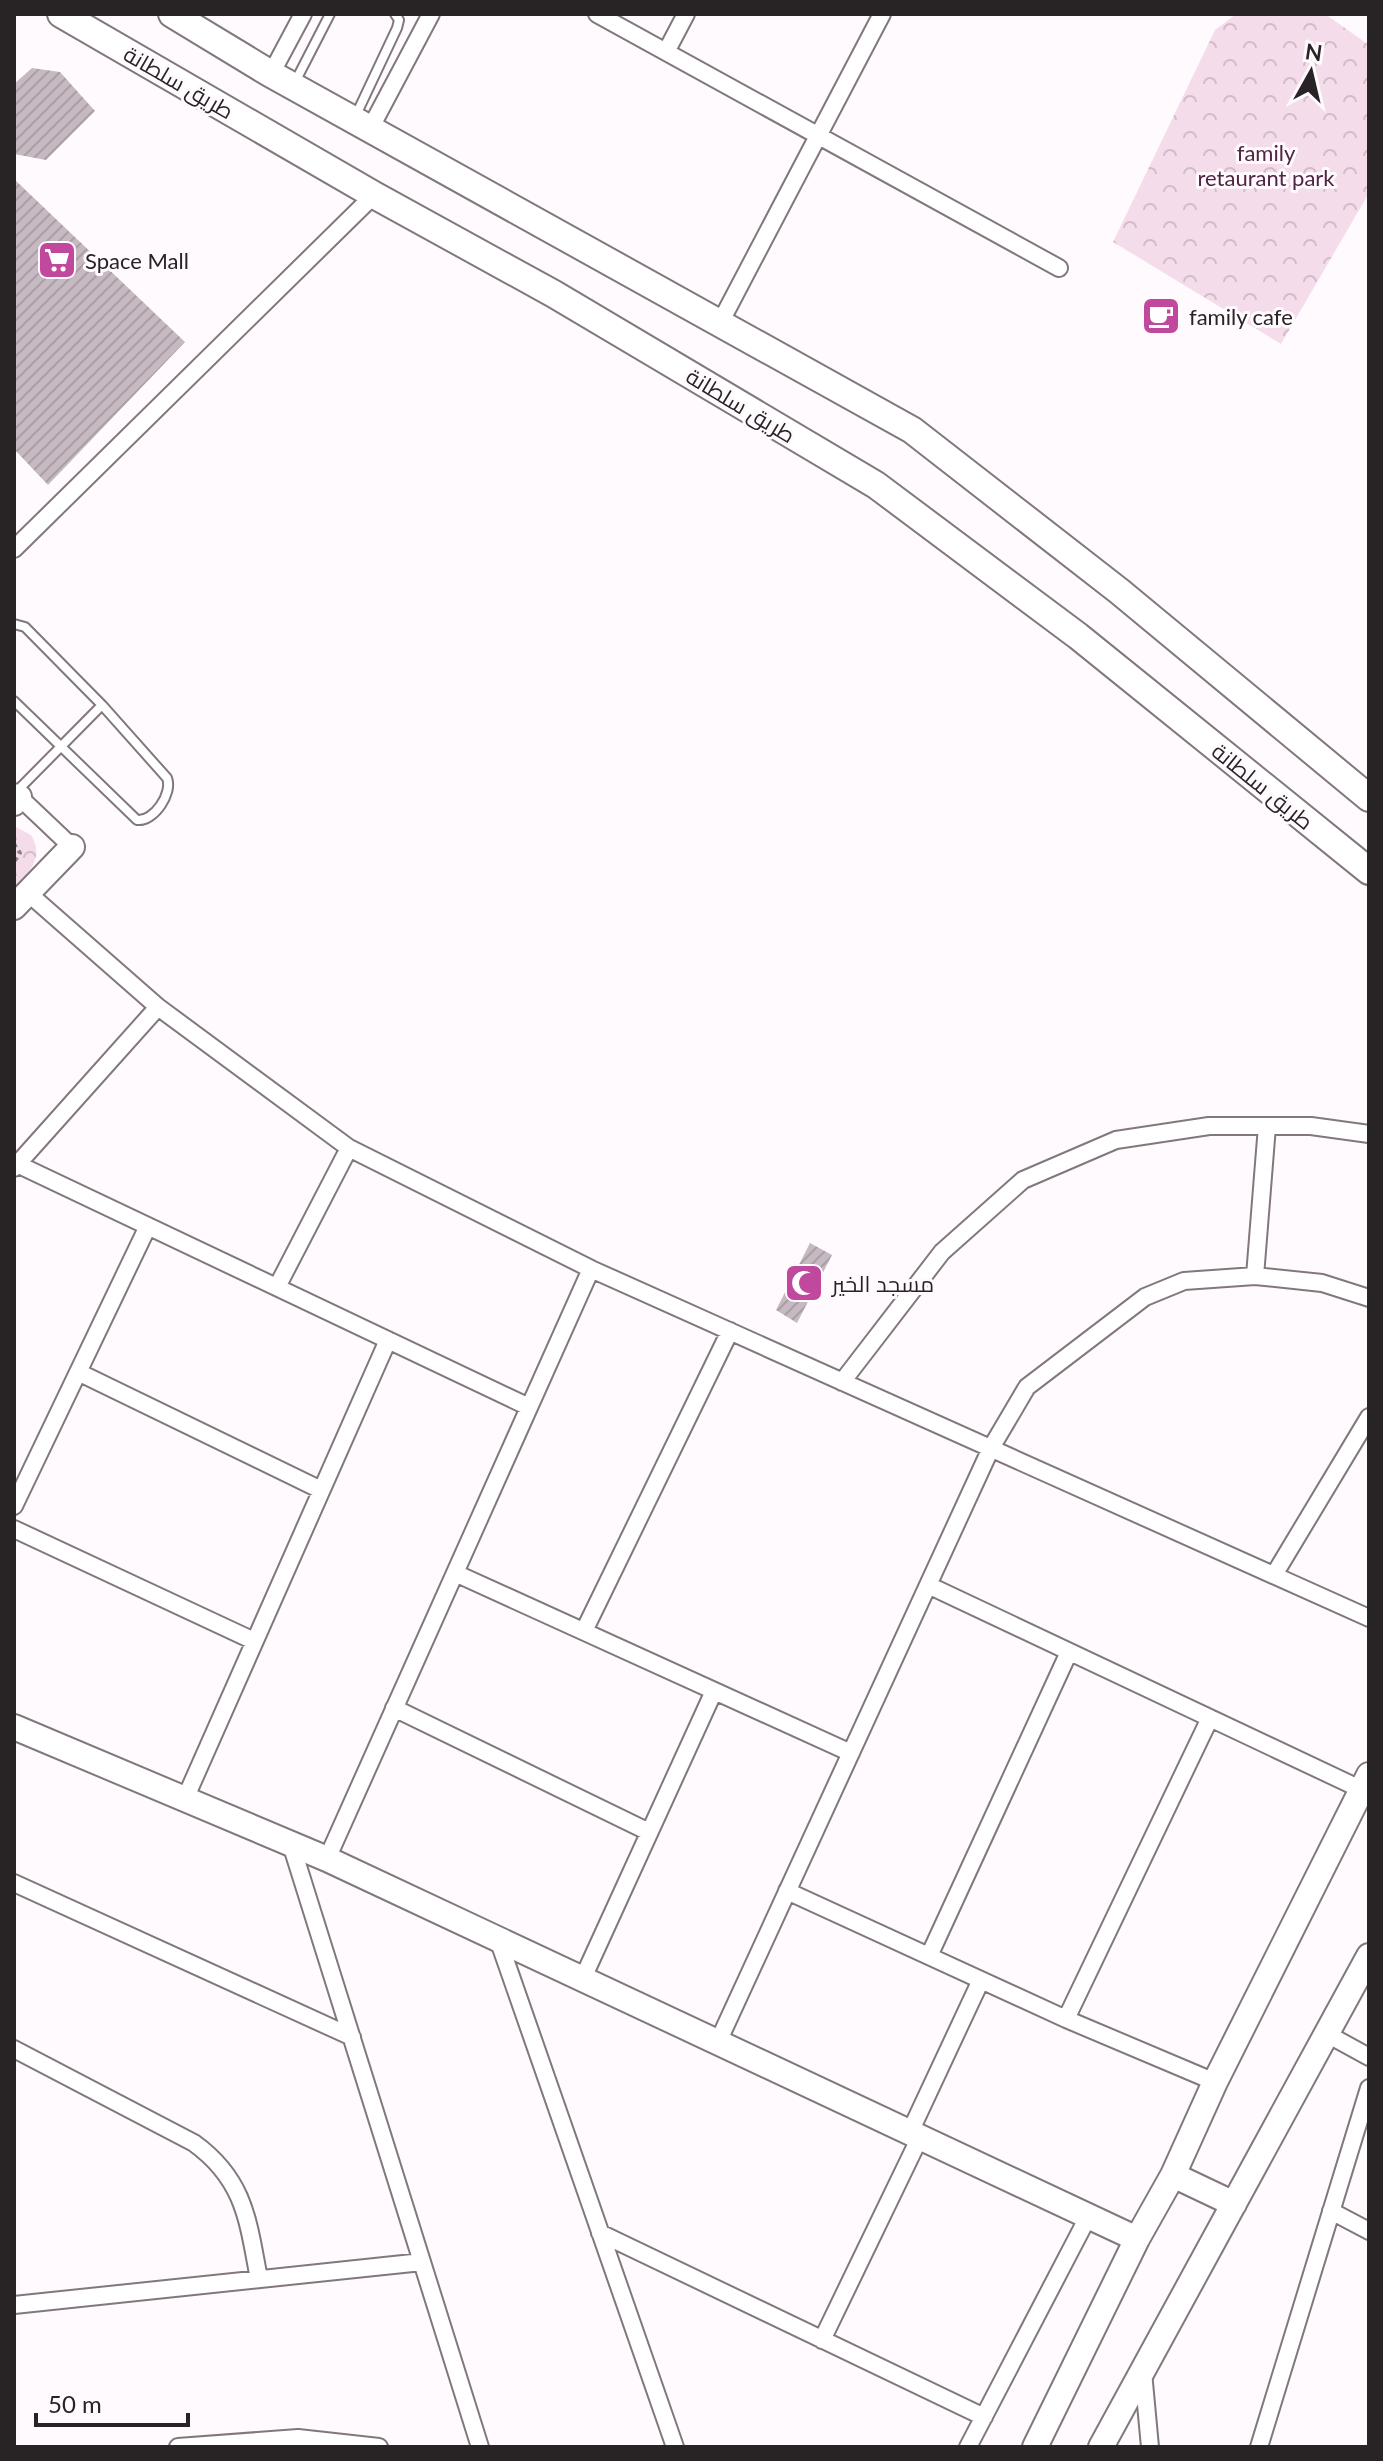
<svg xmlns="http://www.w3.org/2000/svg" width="1383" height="2461" font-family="Lato,Cairo,sans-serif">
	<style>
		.park { fill: url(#park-crowns) }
		.building { fill: url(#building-hatch) }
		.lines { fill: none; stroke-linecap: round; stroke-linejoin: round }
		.lane-casing { stroke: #82777e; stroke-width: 12 }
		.street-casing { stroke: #82777e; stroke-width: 20 }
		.secondary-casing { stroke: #82777e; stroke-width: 28 }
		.primary-casing { stroke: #82777e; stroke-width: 30 }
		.path { stroke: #8a8588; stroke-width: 4; stroke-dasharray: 4 4; stroke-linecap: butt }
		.lane { stroke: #fff; stroke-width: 8 }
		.street { stroke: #fff; stroke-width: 16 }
		.secondary { stroke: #fff; stroke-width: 24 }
		.primary { stroke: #fff; stroke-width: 26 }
		.labels { text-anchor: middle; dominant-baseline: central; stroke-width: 6; stroke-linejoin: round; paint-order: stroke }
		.street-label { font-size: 22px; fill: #282426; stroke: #fffafd }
		.park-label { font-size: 22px; fill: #502442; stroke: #fffafd }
		.poi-label { font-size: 22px; fill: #282426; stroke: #fffafd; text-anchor: start }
	</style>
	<defs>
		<pattern id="park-crowns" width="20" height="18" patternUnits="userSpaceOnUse" patternTransform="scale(2)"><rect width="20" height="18" fill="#f4dceb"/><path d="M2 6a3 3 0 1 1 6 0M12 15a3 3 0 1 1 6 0" fill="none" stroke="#d1bdc9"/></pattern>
		<pattern id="building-hatch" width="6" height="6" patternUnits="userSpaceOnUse" patternTransform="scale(2)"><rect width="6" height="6" fill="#c6b9c1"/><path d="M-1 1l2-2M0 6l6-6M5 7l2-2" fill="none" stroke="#aa9fa6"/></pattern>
	</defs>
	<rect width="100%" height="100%" fill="#fffafd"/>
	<!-- park -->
	<path class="park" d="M 1236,14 L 1325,14 L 1369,45 L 1369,193 L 1281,344 L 1113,242 L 1215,30 Z
		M 14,826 L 31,835 C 45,858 29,872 14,888 Z"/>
	<!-- building -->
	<path class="building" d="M 32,68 L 60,72 L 95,111 L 46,160 L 14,154 L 14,84 Z
		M 14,179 L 185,342 L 48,485 L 14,449 Z
		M 810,1243 L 832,1255 L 797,1323 L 776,1310 Z"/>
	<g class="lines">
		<defs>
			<path id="lane" d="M 294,84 L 330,14
				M 356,115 L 397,28 L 399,20 L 395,14
				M 14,624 L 25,627 L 102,705 L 167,778 C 173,793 154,822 137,820 L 14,701
				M 15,793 L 102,705"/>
			<path id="street" d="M 597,14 L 1059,268
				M 666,52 L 686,14
				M 271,74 L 303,14
				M 370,129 L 431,14
				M 720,323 L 882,14
				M 14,549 L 374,195
				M 14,792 L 72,847
				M 28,893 L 158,1007 L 349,1148 L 591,1269 L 1369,1618
				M 17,1164 L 529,1407
				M 14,1168 L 158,1007
				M 1255,1276 L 1267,1126
				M 277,1287 L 349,1148
				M 78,1372 L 321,1490
				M 842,1382 L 942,1252 L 1023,1180 L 1116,1140 L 1209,1126 L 1311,1126 L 1369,1134
				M 14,1506 L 148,1226
				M 14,1529 L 254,1641
				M 455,1573 L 851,1753
				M 1274,1575 L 1369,1417
				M 928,1585 L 1354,1786 L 1360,1791
				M 584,1631 L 730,1331
				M 394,1708 L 649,1832
				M 185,1799 L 388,1340
				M 291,1844 L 480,2447
				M 327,1859 L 591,1269
				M 14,1883 L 352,2037
				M 787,1891 L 1066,2019 L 1215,2082
				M 498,1939 L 675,2447
				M 929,1956 L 1069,1652
				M 583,1978 L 714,1691
				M 1066,2019 L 1210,1718
				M 1327,2034 L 1369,2057
				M 718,2042 L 991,1448 L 1027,1387 L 1145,1297 L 1184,1281 L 1255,1276 L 1322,1283 L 1369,1298
				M 14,2049 L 194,2143 C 245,2180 248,2221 259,2279
				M 910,2132 L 981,1980
				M 1331,2211 L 1369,2231
				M 600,2233 L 984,2417
				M 14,2305 L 422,2262
				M 822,2340 L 920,2137
				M 1143,2372 L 1150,2447
				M 178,2447 L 298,2438 L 379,2447
				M 968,2447 L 1089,2215
				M 1259,2447 L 1369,2088"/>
			<path id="secondary" d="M 14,803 L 19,797
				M 14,907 L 72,847
				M 14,1727 L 327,1859 L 1137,2239
				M 1173,2175 L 1234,2204
				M 1035,2447 L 1137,2239 L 1173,2175 L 1215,2082 L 1369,1775
				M 1101,2447 L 1369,1956"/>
			<path id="primary" d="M 61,14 L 374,195 L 554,294 L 876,485 L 1078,636 L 1369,871
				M 172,14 L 271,74 L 912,430 L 1119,591 L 1369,798"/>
		</defs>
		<!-- lane casing -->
		<use href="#lane" class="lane-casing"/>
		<!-- street casing -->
		<use href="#street" class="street-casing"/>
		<!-- secondary casing -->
		<use href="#secondary" class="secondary-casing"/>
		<!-- primary casing -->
		<use href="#primary" class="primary-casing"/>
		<!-- path -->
		<path class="path" d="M 14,844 L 20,853 L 14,862"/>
		<!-- lane -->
		<use href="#lane" class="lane"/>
		<!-- street -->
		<use href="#street" class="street"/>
		<!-- secondary -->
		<use href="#secondary" class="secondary"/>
		<!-- primary -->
		<use href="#primary" class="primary"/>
	</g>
	<!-- icons -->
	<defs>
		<symbol id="supermarket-square" viewBox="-11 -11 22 22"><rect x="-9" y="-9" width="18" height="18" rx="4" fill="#c0499e" stroke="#fffafd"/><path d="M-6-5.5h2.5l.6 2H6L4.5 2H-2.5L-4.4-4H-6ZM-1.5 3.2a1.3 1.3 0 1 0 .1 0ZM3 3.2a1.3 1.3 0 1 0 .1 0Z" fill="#fff"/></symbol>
		<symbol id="cafe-square" viewBox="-11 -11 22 22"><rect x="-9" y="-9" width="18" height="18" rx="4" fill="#c0499e" stroke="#fffafd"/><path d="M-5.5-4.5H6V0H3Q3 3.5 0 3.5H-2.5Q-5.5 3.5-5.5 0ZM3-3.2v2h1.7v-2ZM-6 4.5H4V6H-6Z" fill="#fff"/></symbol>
		<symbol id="mosque-square" viewBox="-11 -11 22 22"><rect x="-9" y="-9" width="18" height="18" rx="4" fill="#c0499e" stroke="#fffafd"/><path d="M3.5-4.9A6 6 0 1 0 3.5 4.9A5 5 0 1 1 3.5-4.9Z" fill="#fff"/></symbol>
	</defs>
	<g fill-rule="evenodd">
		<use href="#supermarket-square" x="35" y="238" width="44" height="44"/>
		<use href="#cafe-square" x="1139" y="294" width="44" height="44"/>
		<use href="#mosque-square" x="782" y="1261" width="44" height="44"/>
	</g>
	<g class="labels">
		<!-- street labels -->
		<g class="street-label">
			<text transform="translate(179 82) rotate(30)">طريق سلطانة</text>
			<text transform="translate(741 405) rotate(31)">طريق سلطانة</text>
			<text transform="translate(1263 786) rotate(39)">طريق سلطانة</text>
		</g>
		<!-- park labels -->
		<g class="park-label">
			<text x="1266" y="152">family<tspan x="1266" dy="25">retaurant park</tspan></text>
		</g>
		<!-- poi labels -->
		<g class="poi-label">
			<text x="85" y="260">Space Mall</text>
			<text x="1189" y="316">family cafe</text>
			<text x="832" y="1283">مسجد الخير</text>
		</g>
	</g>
	<!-- border -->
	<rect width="1383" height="2461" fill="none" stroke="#282426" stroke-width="32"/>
	<!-- north arrow -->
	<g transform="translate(1311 72) rotate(8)" stroke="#fffafd" stroke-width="6" paint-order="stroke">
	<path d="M0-6L14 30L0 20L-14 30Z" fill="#282426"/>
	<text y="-12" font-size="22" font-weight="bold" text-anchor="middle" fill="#282426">N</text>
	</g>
	<!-- scale -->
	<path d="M36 2413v12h152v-12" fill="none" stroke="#282426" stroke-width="4"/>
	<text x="48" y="2413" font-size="24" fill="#282426" stroke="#fffafd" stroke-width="6" paint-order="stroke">50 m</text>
</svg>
